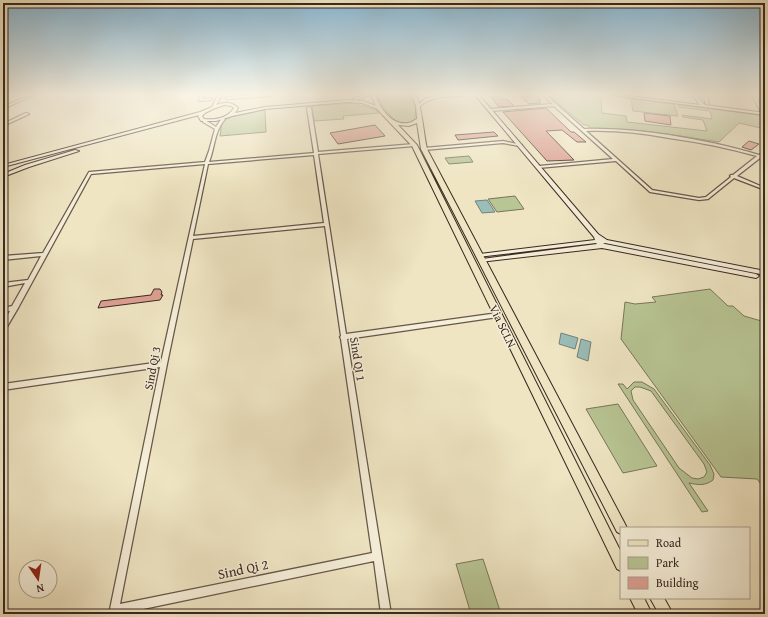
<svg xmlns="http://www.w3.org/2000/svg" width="768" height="617" font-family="'Gentium Book Plus',serif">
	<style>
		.green { fill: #b8c594; stroke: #78765a; fill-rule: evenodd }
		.water { fill: #9abeb8; stroke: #73827c }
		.building { fill: #dda093; stroke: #392821 }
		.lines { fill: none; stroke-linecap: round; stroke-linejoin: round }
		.street-casing { stroke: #66574a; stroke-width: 2.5 }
		.secondary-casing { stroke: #392821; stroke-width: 2 }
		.primary-casing { stroke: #392821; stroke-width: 2 }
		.street { fill: #f5eed8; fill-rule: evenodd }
		.secondary { fill: #f5eed8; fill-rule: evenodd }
		.primary { fill: #efe5c3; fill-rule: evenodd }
		.labels { text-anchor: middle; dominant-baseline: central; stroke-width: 3; stroke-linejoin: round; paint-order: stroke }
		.street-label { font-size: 12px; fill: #392821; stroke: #f5eed8 }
		.near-street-label { font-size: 14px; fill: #392821; stroke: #f5eed8 }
	</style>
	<rect width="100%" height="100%" fill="#efe5c3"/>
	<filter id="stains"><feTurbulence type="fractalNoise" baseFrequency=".005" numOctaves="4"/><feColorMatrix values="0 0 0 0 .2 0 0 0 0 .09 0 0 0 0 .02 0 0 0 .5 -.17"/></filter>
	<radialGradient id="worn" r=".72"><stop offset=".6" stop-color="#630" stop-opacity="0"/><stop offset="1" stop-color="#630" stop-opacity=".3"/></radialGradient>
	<!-- green -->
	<path class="green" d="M 377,95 L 411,95 C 417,102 416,113 414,122 C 409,123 404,124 398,122 C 391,119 380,102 377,95 Z
		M 548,95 L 601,96 L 602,113 L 626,116 L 627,122 L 707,131 L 703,120 L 683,117 L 682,115 L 712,119 L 710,111 L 679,107 L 678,104 L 765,116 L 765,129 L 739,123 L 719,142 C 677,136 634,127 592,129 L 587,125 L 584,125 Z
		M 631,99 L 674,104 L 678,116 L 633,111 Z
		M 353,103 L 376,110 L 379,113 L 343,116 L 344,119 L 314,121 L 312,107 L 313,106 Z
		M 265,110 L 266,132 L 220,136 L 222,122 L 231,117 Z
		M 469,156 L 473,162 L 449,164 L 445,158 Z
		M 515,196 L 524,209 L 497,212 L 488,199 Z
		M 710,289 L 728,306 L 733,306 L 744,316 L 765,322 L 765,489 L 757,479 L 721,477 L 621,339 L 625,302 L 635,304 L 656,302 L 652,297 Z
		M 634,382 L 642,382 L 654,389 L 710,465 L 714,474 L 713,480 C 705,486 698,485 689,483 L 708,511 L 702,512 L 618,384 L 623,384 L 627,389 ZM 640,387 L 651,391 L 704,464 L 707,472 L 704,477 L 698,479 L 692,478 L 679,468 L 633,400 L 631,391 L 635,387 Z
		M 618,404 L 657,466 L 623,473 L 586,409 Z
		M 483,559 L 501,614 L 471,614 L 456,564 Z"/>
	<!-- water -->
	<path class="water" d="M 487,200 L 495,212 L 482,213 L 475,201 Z
		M 561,333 L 578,338 L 575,349 L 559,344 Z
		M 581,339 L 591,342 L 588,361 L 577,357 Z"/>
	<!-- building -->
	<path class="building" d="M 536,95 L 541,100 L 538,101 L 541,103 L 529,104 L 521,97 Z
		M 491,97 L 498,97 L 502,100 L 508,100 L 514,106 L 499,107 Z
		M 546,108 L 571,132 L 574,132 L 586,142 L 577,142 L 562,130 L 546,131 L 574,160 L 547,161 L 503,112 Z
		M 644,113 L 670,116 L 671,125 L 645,121 Z
		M 375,125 L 385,136 L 338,144 L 330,133 Z
		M 494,132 L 498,136 L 458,140 L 455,135 Z
		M 749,141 L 759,144 L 751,150 L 742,147 Z
		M 154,289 L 160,289 L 162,292 L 161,295 L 163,295 L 160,300 L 98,308 L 101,301 L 151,295 Z"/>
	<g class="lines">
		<defs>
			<path id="street" d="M 30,95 L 33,95 L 3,109 L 3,107 Z
				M 201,95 L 203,95 L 202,99 L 211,98 L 212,99 L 211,100 L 199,101 Z
				M 258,95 L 272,95 L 271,96 L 227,99 L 226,98 L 227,97 Z
				M 543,95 L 546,95 L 584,129 C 613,128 641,131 669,135 C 700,140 730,146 759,155 L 765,151 L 765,154 L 737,176 L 765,188 L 765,190 L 734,178 L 708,199 L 699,200 L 650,192 L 616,161 L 538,168 L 538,166 L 539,166 L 613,159 L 554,106 L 490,111 L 488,110 L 490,109 L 553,104 ZM 586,131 C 614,130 642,133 669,138 C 699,142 728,148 757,156 L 733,175 L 731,175 L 730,176 L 731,177 L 706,197 L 699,198 L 652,190 Z
				M 752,95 L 754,95 L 764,111 L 763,112 L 761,112 Z
				M 309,107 L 311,108 L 318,152 L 414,144 L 416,145 L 414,146 L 318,154 L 346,334 L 498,313 L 500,314 L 501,315 L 500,316 L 498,317 L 347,339 L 391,614 L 381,614 L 374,561 L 119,614 L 109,614 L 160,367 L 3,390 L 3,384 L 161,362 L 205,164 L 91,174 L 18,308 L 5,330 L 3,330 L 3,323 L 10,311 L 3,312 L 3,308 L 12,306 L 25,283 L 3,287 L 3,283 L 28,280 L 41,256 L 3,260 L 3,256 L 43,253 L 89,172 L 205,162 L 209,151 L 215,129 L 203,122 L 203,120 L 205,120 L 216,127 L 222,118 L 225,119 C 214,132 215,147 209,162 L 314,153 L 307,108 ZM 314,155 L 324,223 L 193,236 L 208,164 ZM 325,226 L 341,336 L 340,337 L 341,339 L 372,553 L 120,604 L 167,364 L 193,239 Z
				M 26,113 L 29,114 L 3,126 L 3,124 Z
				M 503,141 L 522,145 L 520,146 L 503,143 L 424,150 L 422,149 L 424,148 Z"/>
			<path id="secondary" d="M 218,95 L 222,95 L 216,105 C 224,102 231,101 238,108 L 235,113 L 265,107 L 348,100 L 363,101 L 381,108 L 378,109 L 362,103 L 348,102 L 265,109 L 232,116 L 216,121 L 201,121 L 198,116 L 199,115 L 3,167 L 3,165 L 200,112 L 212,107 ZM 224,105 L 231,106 L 234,108 C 227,119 215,120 204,119 L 202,116 L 205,113 L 213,109 Z
				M 364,95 L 370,95 L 355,100 L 353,99 Z
				M 438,95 L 463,95 L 461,96 C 446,97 431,96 419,107 L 416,106 L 425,99 Z
				M 475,95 L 479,95 L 598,234 L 607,240 L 765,271 L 765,275 L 605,243 L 603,243 L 605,244 L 756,274 L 759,276 L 756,278 L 602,248 L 480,262 L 479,261 L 480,260 L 482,259 L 597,244 L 596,243 L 478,257 L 477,256 L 478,255 L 480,254 L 595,240 L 594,237 Z
				M 611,95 L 622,95 L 700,105 L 698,103 L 693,95 L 697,95 L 701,101 L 705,105 L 765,113 L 765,115 Z
				M 703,95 L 707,95 L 709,105 L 706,104 Z
				M 75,150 L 79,151 L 29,167 L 3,177 L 3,174 L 25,165 Z"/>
			<path id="primary" d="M 371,95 L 375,95 C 381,108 391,126 408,123 C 411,123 414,120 417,119 L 416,106 L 412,95 L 416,95 C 423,112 423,131 427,149 L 625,524 L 627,528 L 621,528 L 621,534 L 617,532 L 421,149 L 417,123 L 409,126 L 398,125 L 417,145 L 621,552 L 621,571 L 617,569 L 412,146 L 377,109 Z
				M 630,598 L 644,598 L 652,614 L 638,614 Z
				M 650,598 L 664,598 L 673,614 L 659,614 Z"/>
		</defs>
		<!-- street casing -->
		<use href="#street" class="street-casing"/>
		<!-- secondary casing -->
		<use href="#secondary" class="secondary-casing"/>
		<!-- primary casing -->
		<use href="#primary" class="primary-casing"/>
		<!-- street -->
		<use href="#street" class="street"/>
		<!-- secondary -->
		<use href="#secondary" class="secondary"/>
		<!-- primary -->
		<use href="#primary" class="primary"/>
	</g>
	<!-- sky -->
	<linearGradient id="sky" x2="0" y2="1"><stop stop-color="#89b8d5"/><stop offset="0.52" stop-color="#f8f3e4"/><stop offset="1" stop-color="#f8f3e4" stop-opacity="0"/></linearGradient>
	<rect width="768" height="181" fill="url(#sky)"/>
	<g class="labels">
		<!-- street labels -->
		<g class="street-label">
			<text transform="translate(503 326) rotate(64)">Via SCLN</text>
			<text transform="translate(358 359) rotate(81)">Sind QI 1</text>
			<text transform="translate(152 368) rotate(-79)">Sind Qi 3</text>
		</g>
		<!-- near-street labels -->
		<g class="near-street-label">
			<text transform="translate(243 569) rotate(-12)">Sind Qi 2</text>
		</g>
	</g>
	<!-- margin -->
	<rect width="768" height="617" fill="none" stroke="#efe5c3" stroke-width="16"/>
	<rect x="4" y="4" width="760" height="609" fill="none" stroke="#392821" stroke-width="2"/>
	<rect x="8" y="8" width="752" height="601" fill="none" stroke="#392821"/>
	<!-- legend -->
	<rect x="620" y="527" width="130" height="72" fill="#f5eed8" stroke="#aa9f8f"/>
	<rect x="628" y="540" width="20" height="6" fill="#efe5c3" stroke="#aa9f8f"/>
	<text x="656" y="547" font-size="12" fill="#392821">Road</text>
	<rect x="628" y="557" width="20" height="12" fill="#b8c594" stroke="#aa9f8f"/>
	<text x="656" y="567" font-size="12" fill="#392821">Park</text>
	<rect x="628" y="577" width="20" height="12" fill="#dda093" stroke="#aa9f8f"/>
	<text x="656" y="587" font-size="12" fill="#392821">Building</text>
	<!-- north arrow -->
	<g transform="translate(38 579) rotate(167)"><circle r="19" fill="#f5eed8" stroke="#aa9f8f"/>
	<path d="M0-3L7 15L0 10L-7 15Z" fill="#8f2418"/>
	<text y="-6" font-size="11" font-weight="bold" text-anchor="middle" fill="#392821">N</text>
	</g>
	<rect width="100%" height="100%" filter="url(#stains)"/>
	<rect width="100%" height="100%" fill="url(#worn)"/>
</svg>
